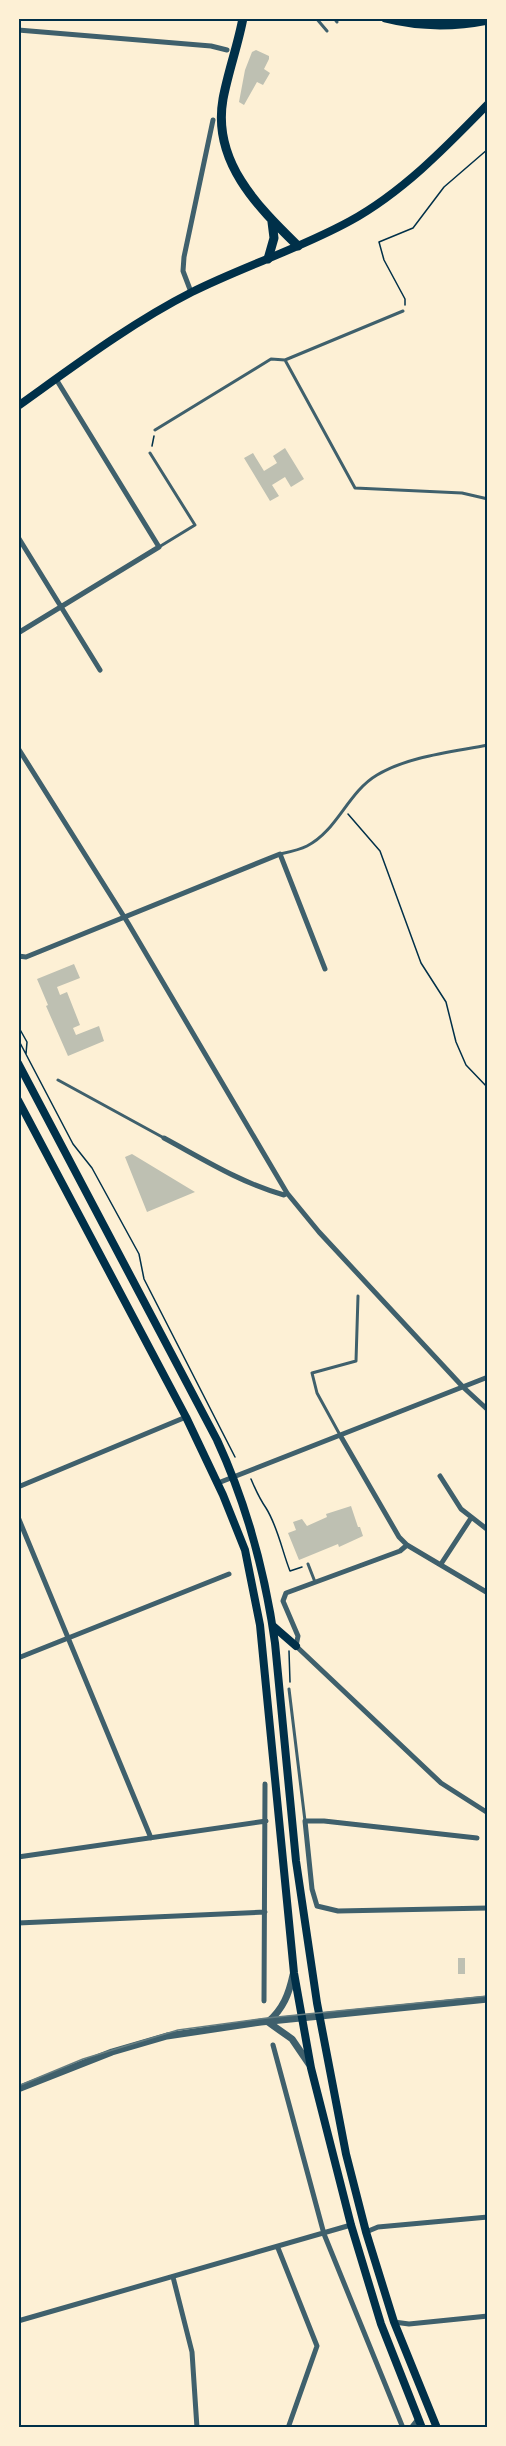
<svg xmlns="http://www.w3.org/2000/svg" width="506" height="2446" font-family="'Crimson Pro',serif">
	<style>
		.building { fill: #bec0b2 }
		.lines { fill: none; stroke-linecap: round; stroke-linejoin: round }
		.path { stroke: #003049; stroke-width: 1.5 }
		.service { stroke: #3f606c; stroke-width: 3 }
		.minor { stroke: #3f606c; stroke-width: 5 }
		.tertiary { stroke: #3f606c; stroke-width: 7 }
		.secondary { stroke: #003049; stroke-width: 8 }
		.primary { stroke: #003049; stroke-width: 8 }
		.trunk { stroke: #003049; stroke-width: 9 }
		.tram { stroke: #657d81; stroke-width: 1.5 }
		.neatline { fill: none; stroke: #003049; stroke-width: 2 }
	</style>
	<rect width="100%" height="100%" fill="#fdf0d5"/>
	<!-- building -->
	<path class="building" d="M 256,50 L 269,56 L 269,59 L 264,69 L 270,73 L 263,85 L 257,82 L 244,105 L 239,102 L 245,70 L 252,52 Z
		M 285,448 L 304,479 L 291,487 L 285,477 L 272,485 L 279,496 L 270,501 L 244,458 L 253,453 L 264,471 L 277,463 L 273,456 Z
		M 74,964 L 80,978 L 57,987 L 60,995 L 67,992 L 80,1025 L 73,1028 L 76,1035 L 99,1026 L 104,1041 L 68,1056 L 46,1006 L 48,1005 L 37,979 Z
		M 132,1154 L 195,1192 L 147,1212 L 125,1157 Z
		M 351,1506 L 358,1527 L 360,1527 L 363,1536 L 339,1547 L 338,1544 L 299,1560 L 288,1533 L 296,1530 L 293,1522 L 302,1519 L 307,1526 L 327,1517 L 326,1514 Z
		M 458,1958 L 465,1958 L 465,1974 L 458,1974 Z"/>
	<g class="lines">
		<!-- path -->
		<path class="path" d="M 405,305 L 405,299 L 384,260 L 379,242 L 413,228 L 444,187 L 488,149
			M 152,446 L 154,436
			M 348,814 L 380,851 L 421,963 L 446,1002 L 456,1042 L 466,1065 L 488,1088
			M 18,1026 L 27,1042 L 26,1054
			M 18,1039 L 73,1144 L 92,1168 L 139,1254 L 144,1279 L 235,1457
			M 251,1479 C 256,1491 259,1498 266,1508 C 278,1527 282,1551 290,1571 L 302,1567
			M 289,1651 L 290,1682"/>
		<!-- service -->
		<path class="service" d="M 316,18 L 327,31
			M 334,18 L 337,22
			M 285,360 L 355,488 L 462,493 L 488,499
			M 155,430 L 271,359 L 285,360 L 403,311
			M 150,453 L 195,525 L 159,547
			M 280,854 C 289,852 299,850 307,846 C 337,831 348,792 377,775 C 409,756 452,752 488,745
			M 58,1080 L 164,1138
			M 340,1435 L 317,1393 L 312,1373 L 356,1361 L 358,1296
			M 308,1564 L 315,1582
			M 289,1689 L 305,1821"/>
		<!-- minor -->
		<path class="minor" d="M 18,30 L 211,46 L 227,50
			M 191,292 L 183,271 L 184,257 L 213,120
			M 18,537 L 100,670
			M 18,633 L 159,547 L 56,379
			M 18,748 L 128,923 L 287,1193 L 319,1232 L 463,1387 L 488,1410
			M 18,956 L 26,957 L 280,854 L 325,969
			M 164,1138 C 203,1159 241,1183 284,1195 L 287,1193
			M 340,1435 L 399,1537 L 407,1545 L 488,1593
			M 440,1476 L 461,1509 L 488,1530
			M 218,1483 L 488,1377
			M 18,1487 L 186,1417
			M 18,1517 L 151,1838
			M 407,1545 L 400,1551 L 286,1593 L 283,1601 L 298,1636 L 296,1646 L 441,1783 L 488,1813
			M 441,1564 L 471,1518
			M 18,1658 L 229,1574
			M 477,1838 L 324,1821 L 305,1821 L 312,1889 L 317,1906 L 338,1911 L 488,1908
			M 18,1857 L 266,1821
			M 18,1923 L 265,1912
			M 264,2001 L 265,1784
			M 273,2045 L 324,2234 L 403,2428
			M 366,2232 L 378,2227 L 488,2217
			M 278,2248 L 317,2346 L 288,2428
			M 173,2277 L 192,2352 L 197,2428
			M 18,2321 L 351,2225
			M 394,2322 L 409,2324 L 488,2316
			M 411,2428 L 418,2419"/>
		<!-- tertiary -->
		<path class="tertiary" d="M 268,2022 L 292,2039 L 309,2064
			M 268,2022 C 283,2009 289,1994 293,1975
			M 18,2089 L 112,2052 L 167,2036 L 261,2022 L 488,1999"/>
		<!-- secondary -->
		<path class="secondary" d="M 18,406 C 74,366 131,323 192,292 C 244,266 299,249 350,221 C 403,192 447,146 488,104"/>
		<!-- primary -->
		<path class="primary" d="M 18,1063 L 217,1440 C 247,1505 265,1572 275,1643 L 296,1861 L 317,2003 L 346,2154 L 366,2232 L 394,2322 L 437,2428
			M 18,1100 L 186,1417 L 223,1495 L 245,1550 L 260,1625 L 294,1973 L 311,2068 L 351,2225 L 381,2324 L 422,2428
			M 273,1626 L 296,1646"/>
		<!-- trunk -->
		<path class="trunk" d="M 243,18 C 238,45 228,72 223,99 C 212,161 257,206 298,246
			M 385,18 C 420,27 453,27 488,20
			M 268,259 L 274,238 L 272,222"/>
		<!-- tram -->
		<path class="tram" d="M 18,2086 L 83,2059 L 178,2030 L 267,2018 L 488,1996"/>
	</g>
	<!-- border -->
	<rect width="506" height="2446" fill="none" stroke="#fdf0d5" stroke-width="39"/>
	<rect x="20" y="20" width="466" height="2406" class="neatline"/>
</svg>
